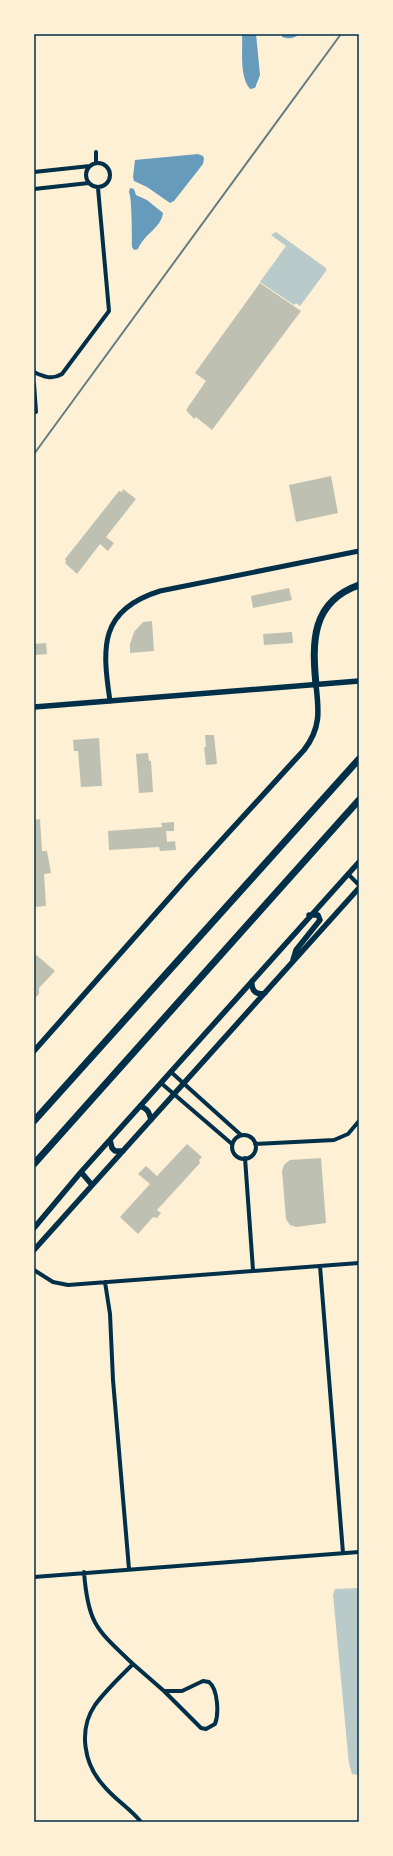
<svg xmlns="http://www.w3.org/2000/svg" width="393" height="1856" font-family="'Roboto Serif',serif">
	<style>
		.green { fill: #b9caca }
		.water { fill: #669bbc }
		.building { fill: #bec0b2 }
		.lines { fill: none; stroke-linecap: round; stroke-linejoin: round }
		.minor { stroke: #003049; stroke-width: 4 }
		.tertiary { stroke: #003049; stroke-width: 5 }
		.secondary { stroke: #003049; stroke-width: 5.5 }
		.motorway { stroke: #003049; stroke-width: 7 }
		.rail { stroke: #657d81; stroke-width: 2 }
		.neatline { fill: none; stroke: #003049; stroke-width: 1.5 }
	</style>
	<rect width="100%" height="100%" fill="#fdf0d5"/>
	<!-- green -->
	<path class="green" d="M 276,232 L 326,268 L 326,271 L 300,306 L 296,303 L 294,305 L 260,282 L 286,246 L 271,235 Z
		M 359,1588 L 359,1775 L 352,1774 L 349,1764 L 333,1595 L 335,1589 Z"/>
	<!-- water -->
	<path class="water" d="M 242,34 L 256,34 L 260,75 L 255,88 L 250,89 C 239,76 243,50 242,34 Z
		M 282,34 L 299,34 C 294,39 289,39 282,37 Z
		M 198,154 L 203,156 L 204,159 L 203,164 L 174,201 L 170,203 L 147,187 L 134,181 L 133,177 L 135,160 Z
		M 130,188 L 134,189 L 136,195 L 147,200 L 163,213 C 161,228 145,233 138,249 L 134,250 L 132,247 C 132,236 132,198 129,192 Z"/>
	<!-- building -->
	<path class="building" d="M 260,283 L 301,311 L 212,430 L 196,417 L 194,419 L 186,410 L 206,381 L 195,373 Z
		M 331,476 L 338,513 L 296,522 L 289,485 Z
		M 123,489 L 136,499 L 106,537 L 114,543 L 108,551 L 100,544 L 77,574 L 65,563 L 66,561 L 65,559 L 119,491 L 122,492 Z
		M 289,588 L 292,600 L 253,608 L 251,596 Z
		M 152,621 L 154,651 L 130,653 L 130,644 L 134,632 L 143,622 Z
		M 292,632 L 293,643 L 264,645 L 263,634 Z
		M 46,643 L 47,654 L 35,655 L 34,644 Z
		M 205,735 L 214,735 L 217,764 L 206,765 L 204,747 L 206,747 Z
		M 99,738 L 102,786 L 81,787 L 78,751 L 74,751 L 73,740 Z
		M 148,753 L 149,761 L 151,761 L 153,792 L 139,793 L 136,754 Z
		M 40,819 L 42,851 L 47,851 L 51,873 L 44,874 L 46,906 L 34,907 L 34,820 Z
		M 174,822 L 174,831 L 166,831 L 167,842 L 175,841 L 176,850 L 160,851 L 159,847 L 109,850 L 108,831 L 162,827 L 161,823 Z
		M 34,953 L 55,971 L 39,988 L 39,994 L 34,999 Z
		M 187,1144 L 202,1157 L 199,1160 L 200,1163 L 157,1210 L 161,1213 L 157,1218 L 153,1217 L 138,1234 L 120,1217 L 150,1184 L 138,1174 L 146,1166 L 157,1176 Z
		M 321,1158 L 326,1223 L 296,1227 L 290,1225 L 286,1219 L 282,1171 L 284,1165 L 290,1160 Z"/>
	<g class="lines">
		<!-- minor -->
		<path class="minor" d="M 96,152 L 96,163
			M86 175a12 12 0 1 1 24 0a12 12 0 1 1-24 0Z
			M 34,172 L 90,166
			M 34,189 L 89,183
			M 34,372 C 44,377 52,380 62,374 L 109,311 L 98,188
			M 34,384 L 36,412
			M 348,874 L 359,885
			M 171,1072 L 241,1135
			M 161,1083 L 232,1144
			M232 1147a12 12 0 1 1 24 0a12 12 0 1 1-24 0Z
			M 255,1144 L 334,1140 L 348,1134 L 359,1121
			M 245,1158 L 253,1270
			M 320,1266 L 343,1553
			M 34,1270 L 53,1282 L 68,1285 L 359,1263
			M 105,1282 L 110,1314 L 113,1380 L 129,1569
			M 84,1572 C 88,1624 96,1629 133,1664 C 120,1677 106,1690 95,1705 C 78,1730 84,1764 103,1785 C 114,1799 130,1808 141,1822
			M 34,1577 L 359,1552
			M 133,1664 L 164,1691 L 201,1728 L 206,1729 L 215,1724 C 219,1714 218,1689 209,1682 L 203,1681 L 182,1691 L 164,1691"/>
		<!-- tertiary -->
		<path class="tertiary" d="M 110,701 C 102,647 99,610 160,591 L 359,551"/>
		<!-- secondary -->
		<path class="secondary" d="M 34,707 L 359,681
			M 293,960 L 296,950 L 320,920 L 318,915 L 309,915
			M 252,981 C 251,990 256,996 265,993
			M 34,1051 L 187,878 L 304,750 C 321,728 319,711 316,685
			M 140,1106 C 148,1109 149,1112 151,1120
			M 110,1140 L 112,1148 L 115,1151 L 123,1151
			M 81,1172 L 92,1185
			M 34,1228 L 81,1172 L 359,862
			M 34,1250 L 359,888"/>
		<!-- motorway -->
		<path class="motorway" d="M 316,685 C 312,642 311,602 359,585
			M 34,1121 L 359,759
			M 34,1164 L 359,800"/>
		<!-- rail -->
		<path class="rail" d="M 34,454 L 341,34"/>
	</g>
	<!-- border -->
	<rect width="393" height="1856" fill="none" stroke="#fdf0d5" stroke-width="70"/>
	<rect x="35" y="35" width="323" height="1786" class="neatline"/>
</svg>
